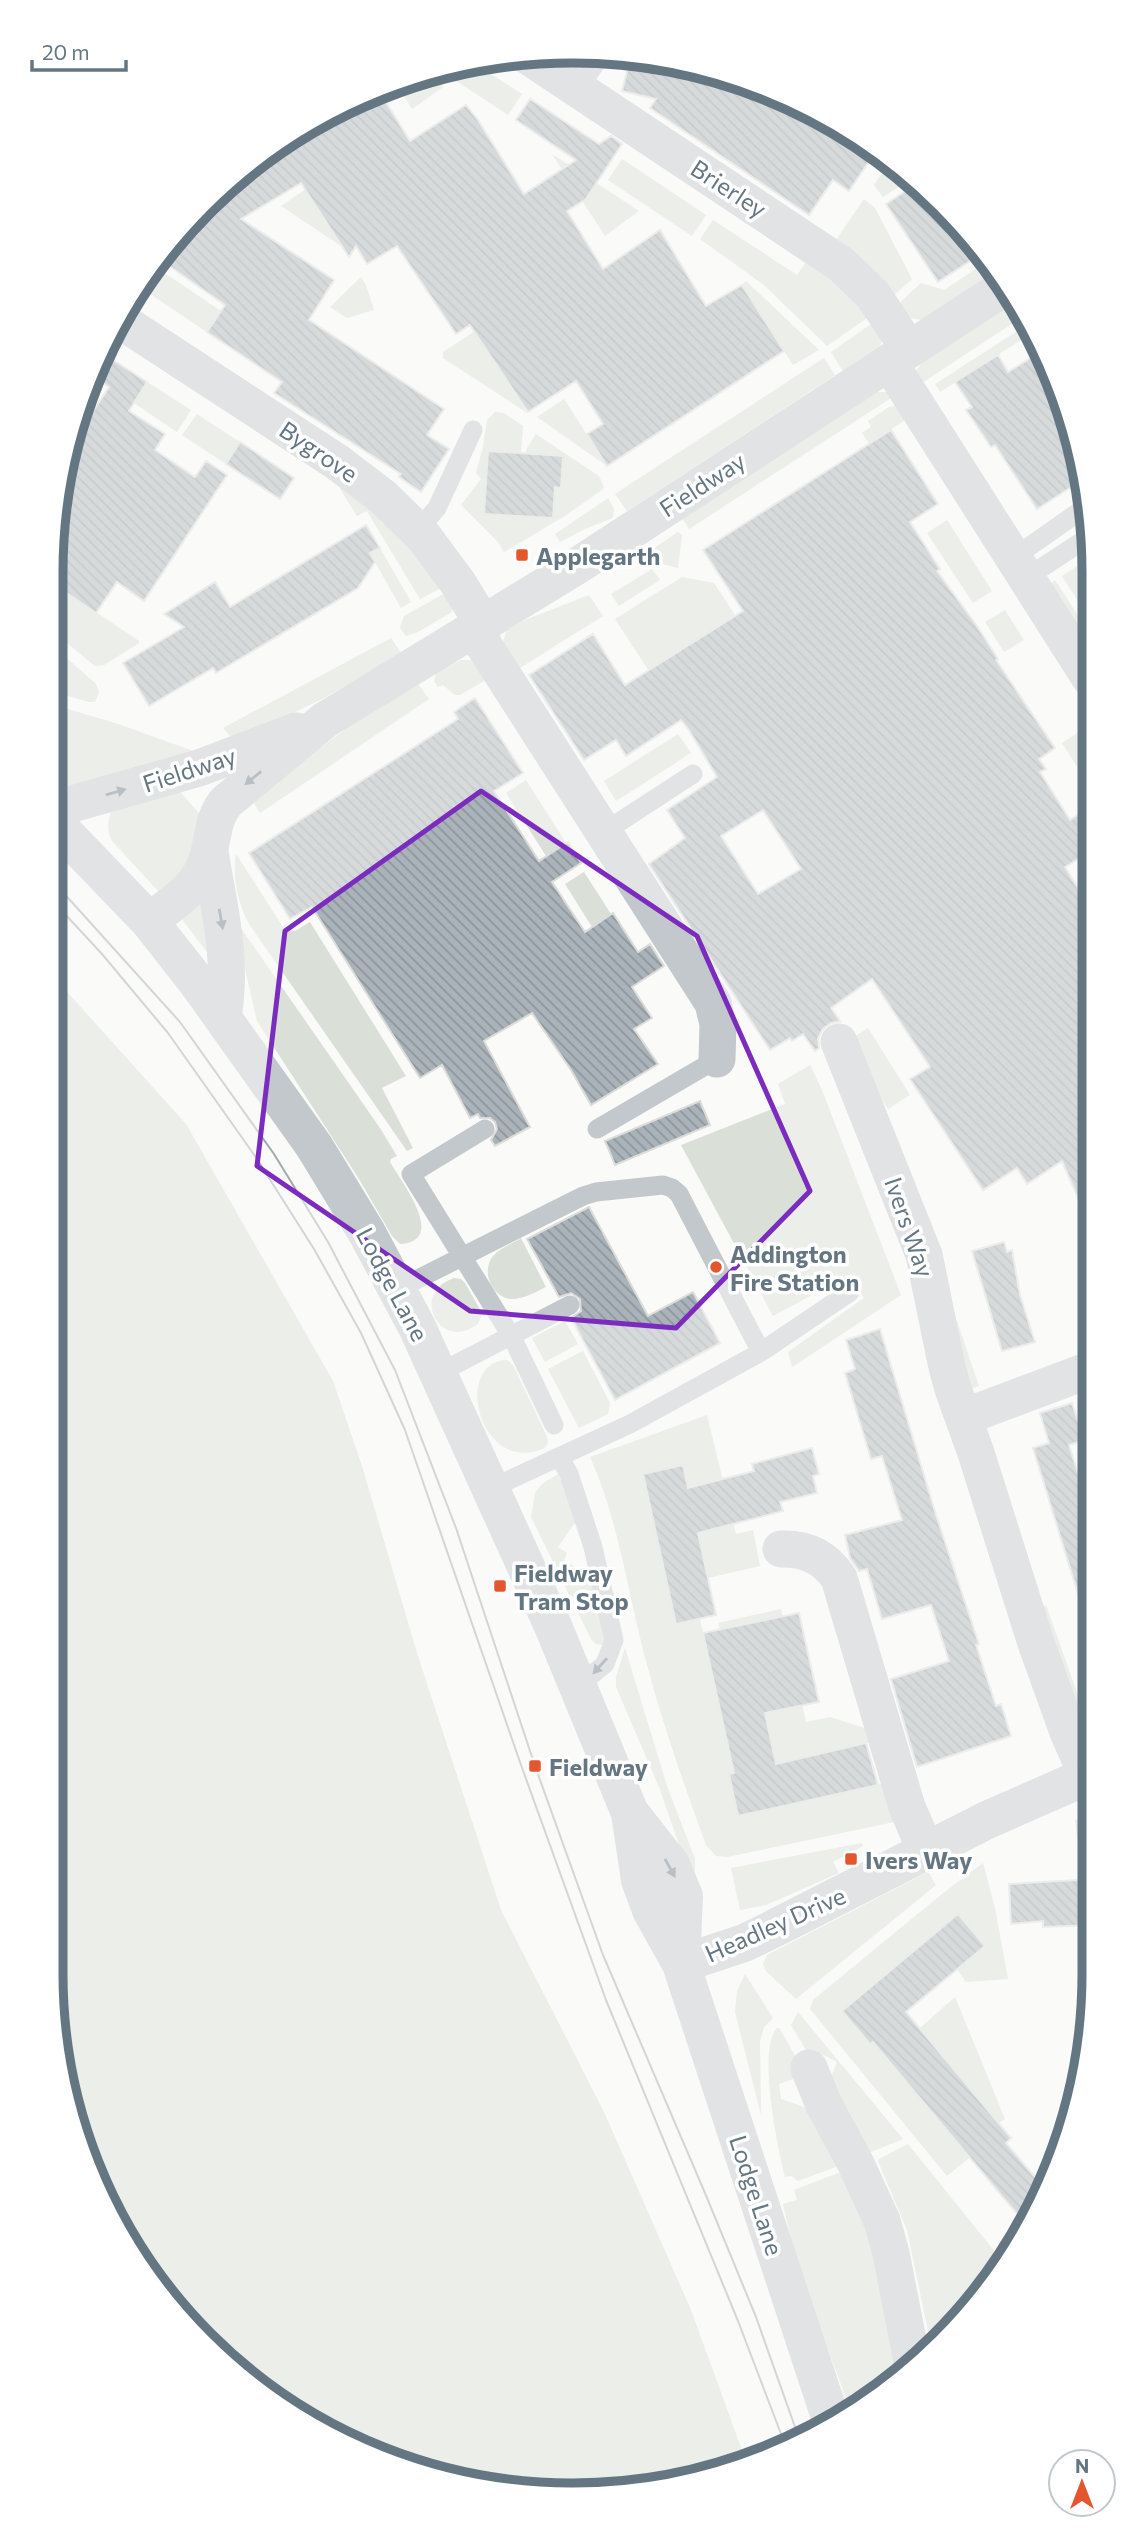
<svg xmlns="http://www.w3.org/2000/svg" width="1145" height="2546" font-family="Commissioner,sans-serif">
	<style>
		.green { fill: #dadfd7 }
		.building { fill: url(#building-back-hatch); stroke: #dcdcda; stroke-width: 2; fill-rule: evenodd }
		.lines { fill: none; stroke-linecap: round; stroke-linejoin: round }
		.service { stroke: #c3c8cc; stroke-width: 19 }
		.minor { stroke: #c3c8cc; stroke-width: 37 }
		.tertiary { stroke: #c3c8cc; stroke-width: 38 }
		.tram { stroke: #a2aab0; stroke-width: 2 }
		.oneway { fill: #6a7a87 }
		.marked { fill: none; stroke: #7b2cbf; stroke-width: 5; stroke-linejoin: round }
		.poi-dot { fill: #e4572e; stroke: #fff; stroke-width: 2.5 }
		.labels { text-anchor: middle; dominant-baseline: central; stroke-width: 7; stroke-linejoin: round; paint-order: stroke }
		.street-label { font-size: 24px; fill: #657683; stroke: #fff }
		.poi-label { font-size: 24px; font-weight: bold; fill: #657683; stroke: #fff; text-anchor: start }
		.rim { fill: none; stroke: #657683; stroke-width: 9 }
	</style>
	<defs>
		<pattern id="building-back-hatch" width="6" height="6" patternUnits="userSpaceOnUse" patternTransform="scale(1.75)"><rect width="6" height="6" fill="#aab3b9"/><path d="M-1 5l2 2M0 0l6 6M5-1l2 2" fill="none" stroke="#8e969c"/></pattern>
	</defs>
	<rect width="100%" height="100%" fill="#fafaf8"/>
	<!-- green -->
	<path class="green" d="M 474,63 L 522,94 L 508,115 L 438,69 Z
		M 428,72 L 439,80 L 443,87 L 412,109 L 397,84 Z
		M 552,154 L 639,211 L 605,236 Z
		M 622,159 L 706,215 L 692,236 L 608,180 Z
		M 891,160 L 911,179 L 883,197 L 874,185 Z
		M 306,189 L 344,248 L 281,206 Z
		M 864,199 L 875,208 L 912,279 L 890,299 L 836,240 Z
		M 713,220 L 797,275 L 811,255 L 873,314 L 827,346 L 764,285 L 700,239 Z
		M 989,260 L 997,272 L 922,320 L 905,317 L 896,306 L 921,283 L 944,290 Z
		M 160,270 L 221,311 L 207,332 L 146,291 Z
		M 361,277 L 366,285 L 374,310 L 347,318 L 330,307 Z
		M 746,281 L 819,350 L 793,365 L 742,285 Z
		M 1013,301 L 1022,317 L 919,385 L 916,371 L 923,361 Z
		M 877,320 C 881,331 886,339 877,349 L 843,371 L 831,352 Z
		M 475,331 L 527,413 L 443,358 L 443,352 Z
		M 1016,332 L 1021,340 L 940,392 L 935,384 Z
		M 824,358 L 835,375 L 627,511 L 615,494 Z
		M 147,382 L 191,410 L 177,432 L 134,403 Z
		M 876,392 L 886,392 L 894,396 L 689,529 L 682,518 Z
		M 564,399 L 607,466 L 537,417 Z
		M 901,404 L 910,417 L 869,443 L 862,433 L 871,427 L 868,421 L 889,407 Z
		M 495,412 L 504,413 L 523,426 L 521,453 L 488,451 L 486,483 L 489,514 L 553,518 L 555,487 L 561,487 L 563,456 L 526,453 L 527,448 L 536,434 L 599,476 L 604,487 L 602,490 L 563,517 L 504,552 L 498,542 L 461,505 L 481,479 L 476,473 L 483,447 L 487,420 Z
		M 197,414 L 240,442 L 226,464 L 182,435 Z
		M 345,484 L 369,501 L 443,587 L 420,599 L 367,511 L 357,516 L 340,489 Z
		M 608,498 L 614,509 L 613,518 L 585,529 L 560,542 L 555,534 Z
		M 947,520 L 992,591 L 973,603 L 927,533 Z
		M 678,532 L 682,535 L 678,568 L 651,561 L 642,556 Z
		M 380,548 L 411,602 L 401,608 L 370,553 Z
		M 1082,563 L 1090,576 L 1090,620 L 1062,576 Z
		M 652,569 L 660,580 L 619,606 L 611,594 Z
		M 682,577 L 714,583 L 735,615 L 649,671 L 615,619 Z
		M 1055,580 L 1090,634 L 1090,652 L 1047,586 Z
		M 51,582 L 139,641 L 139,643 L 104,665 L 95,666 L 51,630 Z
		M 447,592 L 452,602 L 452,612 L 418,632 L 406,636 L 400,628 L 404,616 Z
		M 589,595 L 603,616 L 515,671 L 502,645 L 507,630 L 525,620 Z
		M 1005,610 L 1024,640 L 1004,652 L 985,622 Z
		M 391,638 L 402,654 L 322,699 L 235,741 L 223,728 Z
		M 51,644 L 96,684 L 99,692 L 95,702 L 89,702 L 51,691 Z
		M 461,660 L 472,660 L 489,678 L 460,695 L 455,695 L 443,685 L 438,687 L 434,681 L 436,673 Z
		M 418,684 L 429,699 L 260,813 L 251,798 L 361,718 Z
		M 51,704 L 118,724 L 199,753 L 71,786 L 51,781 Z
		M 1082,730 L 1090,744 L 1089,785 L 1062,743 Z
		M 678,734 L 691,753 L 616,801 L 604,781 Z
		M 526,780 L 566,843 L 546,856 L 506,793 Z
		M 178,789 L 202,817 L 197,855 L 160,893 L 112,841 C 107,831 107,821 112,810 Z
		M 236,854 L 285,930 L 295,931 L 310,922 L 406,1076 L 382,1088 L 413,1148 L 407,1151 L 249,924 C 238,904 232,876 236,854 Z
		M 584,872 L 611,914 L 592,927 L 565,884 Z
		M 202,897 L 216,964 L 181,918 Z
		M 238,924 L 380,1128 L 397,1156 L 391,1159 L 390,1162 C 402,1183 448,1241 400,1244 L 392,1236 L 359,1179 L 257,1021 L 235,925 Z
		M 51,974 L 186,1124 L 333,1381 L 362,1466 L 417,1653 L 501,1910 L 604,2112 L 691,2310 L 747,2464 L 641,2491 L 471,2485 L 312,2426 L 180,2317 L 120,2234 L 79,2142 L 51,1973 Z
		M 868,1028 L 910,1095 L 888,1109 L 846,1042 Z
		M 810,1065 L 822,1090 L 901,1295 L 792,1367 L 788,1352 L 864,1298 L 851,1274 L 773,1316 L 681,1145 L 785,1104 L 778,1084 Z
		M 521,1238 L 546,1287 C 535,1292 523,1300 510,1299 C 491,1296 481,1271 493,1256 C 500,1248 512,1244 521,1238 Z
		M 454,1278 L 461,1279 L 465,1283 L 482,1313 L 478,1324 C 471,1328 465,1332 457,1332 C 438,1332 424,1307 436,1291 C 440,1284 447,1281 454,1278 Z
		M 565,1321 L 578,1344 L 545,1362 L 532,1338 Z
		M 957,1321 L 979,1386 L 968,1390 L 952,1323 Z
		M 583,1351 L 610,1403 L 608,1414 L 579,1428 L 548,1369 Z
		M 507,1360 L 513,1365 L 547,1437 L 548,1442 L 545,1448 C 479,1477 452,1362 507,1360 Z
		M 707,1415 L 736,1534 L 753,1530 L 760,1566 L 708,1578 L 683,1466 L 643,1474 L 677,1624 L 700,1619 L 734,1773 L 729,1775 L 738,1815 L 891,1782 L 899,1821 L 727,1857 L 716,1856 L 706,1845 C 681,1776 657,1708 640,1637 C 625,1576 616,1514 590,1457 Z
		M 558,1474 L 579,1517 L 558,1547 L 567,1553 L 564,1560 L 575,1567 L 571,1574 L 580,1581 L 592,1566 L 607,1635 L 605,1644 C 598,1646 595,1644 591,1639 L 531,1517 L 535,1493 L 542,1484 Z
		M 1046,1605 L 1091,1732 L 1085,1735 L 1040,1608 Z
		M 781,1609 L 806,1722 L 830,1717 L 874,1731 L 877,1741 L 776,1764 L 745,1624 L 720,1629 L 718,1623 Z
		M 625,1648 L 667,1786 L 695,1859 L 695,1870 L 692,1874 L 689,1873 L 659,1787 L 616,1687 L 616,1677 Z
		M 1094,1812 L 1094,1844 L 1078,1845 L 1075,1820 Z
		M 862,1843 L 863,1846 L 833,1862 L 839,1873 L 766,1905 L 740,1910 L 731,1868 Z
		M 983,1863 L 995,1908 L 1008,1979 L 966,1982 L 957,1969 L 958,1915 L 842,2012 L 869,2044 L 887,2029 L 974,2154 L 947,2176 L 810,2009 L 813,2000 L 942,1894 Z
		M 928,1872 L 936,1885 L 796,1999 L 766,1971 L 763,1964 L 767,1955 Z
		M 745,1974 L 773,2018 L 764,2027 L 760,2041 L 761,2115 L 735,2012 L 737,1991 Z
		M 955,1997 L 1005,2119 L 999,2123 L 920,2028 Z
		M 798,2012 L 903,2139 L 866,2154 L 830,2081 L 837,2062 L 820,2053 L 816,2061 L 812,2060 L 791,2025 Z
		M 777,2028 L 779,2028 L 803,2069 L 796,2078 L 779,2084 L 781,2099 L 807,2108 L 844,2164 L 798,2181 L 791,2176 L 785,2177 C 778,2150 757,2049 777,2028 Z
		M 908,2144 L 1004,2263 L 965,2317 L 931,2345 L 907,2230 L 878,2161 L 879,2159 Z
		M 846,2170 L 858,2195 L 902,2369 L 851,2411 L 798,2270 L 783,2204 L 797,2200 L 794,2190 Z"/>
	<!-- building -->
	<path class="building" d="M 631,55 L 641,55 L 741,79 L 778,99 L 870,160 L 849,191 L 833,180 L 809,215 L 650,108 L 656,99 L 622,91 Z
		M 379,91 L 410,141 L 466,105 L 478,120 L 524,194 L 576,160 L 516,120 L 530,99 L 599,144 L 611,136 L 622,144 L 586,199 L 567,211 L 603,269 L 660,230 L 706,306 L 742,285 L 784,351 L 607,466 L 587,434 L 603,424 L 576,381 L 528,412 L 470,325 L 456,334 L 397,246 L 367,264 L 356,246 L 349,257 L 301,183 L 241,219 L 334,280 L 309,320 L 444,409 L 427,435 L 449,449 L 421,492 L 399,477 L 401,474 L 274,393 L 282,382 L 207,332 L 225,305 L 165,263 L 181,239 L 177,234 L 180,228 L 255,158 L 342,104 Z
		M 916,184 L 984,252 L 938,282 L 886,204 Z
		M 1042,351 L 1054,372 L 1058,387 L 1053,391 L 1064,407 L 1079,466 L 1071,470 L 1079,482 L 1037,509 L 995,445 L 991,447 L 966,410 L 972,407 L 955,382 L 998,355 L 1008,372 Z
		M 104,354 L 147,382 L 129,411 L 165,434 L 155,450 L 195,477 L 206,461 L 227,475 L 144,601 L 117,582 L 96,613 L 51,582 L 51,572 L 72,443 L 109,387 L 91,376 Z
		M 891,430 L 938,504 L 910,522 L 940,569 L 937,571 L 977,626 L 998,659 L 996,660 L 1055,748 L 1039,759 L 1046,769 L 1040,772 L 1070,820 L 1091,806 L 1091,851 L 1065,867 L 1091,909 L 1092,1230 L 1062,1161 L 1027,1184 L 1017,1168 L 983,1190 L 910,1079 L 930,1067 L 872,979 L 831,1008 L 840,1021 L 831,1023 L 823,1029 L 818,1038 L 819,1048 L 815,1051 L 803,1034 L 792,1041 L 790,1038 L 770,1050 L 649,864 L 685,838 L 667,810 L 717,777 L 689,730 L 681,720 L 626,756 L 616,740 L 584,760 L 529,675 L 593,634 L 625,685 L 743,611 L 703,550 ZM 763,810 L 801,869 L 758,894 L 721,836 Z
		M 240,442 L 294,478 L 280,499 L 226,464 Z
		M 488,451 L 563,456 L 561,488 L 555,487 L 553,518 L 484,514 Z
		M 366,525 L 380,548 L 370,553 L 375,562 L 358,588 L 216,673 L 213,668 L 149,706 L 123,663 L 184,627 L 164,614 L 215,582 L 230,607 Z
		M 475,698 L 523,773 L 494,791 L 539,861 L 568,842 L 581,863 L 552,882 L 585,932 L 613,913 L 638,952 L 650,944 L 664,966 L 632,987 L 652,1018 L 634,1029 L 658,1064 L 591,1105 L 571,1070 L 532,1013 L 484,1041 L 530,1127 L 495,1146 L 491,1140 L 497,1129 L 495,1122 L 490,1118 L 480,1118 L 478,1114 L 470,1118 L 442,1065 L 420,1078 L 312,907 L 290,919 L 249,853 L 458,719 L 454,712 Z
		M 700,1101 L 710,1125 L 615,1165 L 605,1141 Z
		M 589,1207 L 648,1316 L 693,1292 L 720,1343 L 615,1400 L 571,1318 L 581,1311 L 580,1299 L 571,1293 L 559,1297 L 527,1239 Z
		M 1004,1242 L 1007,1252 L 1012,1250 L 1020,1295 L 1035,1342 L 1002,1351 L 972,1251 Z
		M 880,1329 L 936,1515 L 979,1644 L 976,1645 L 996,1706 L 1001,1704 L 1011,1736 L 917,1767 L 891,1679 L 949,1661 L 931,1605 L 882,1619 L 867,1569 L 859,1571 L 850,1558 L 845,1535 L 902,1520 L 882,1456 L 871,1459 L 845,1373 L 855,1369 L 846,1340 Z
		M 1072,1403 L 1084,1440 L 1069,1445 L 1085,1496 L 1093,1494 L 1093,1622 L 1087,1623 L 1033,1448 L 1049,1443 L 1040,1413 Z
		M 812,1448 L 819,1474 L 813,1476 L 817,1493 L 780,1502 L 783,1511 L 698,1533 L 716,1615 L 676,1624 L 643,1474 L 683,1465 L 688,1488 L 754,1471 L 752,1464 Z
		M 799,1613 L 819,1702 L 765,1713 L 776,1764 L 866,1743 L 878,1785 L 738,1816 L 729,1774 L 734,1773 L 703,1633 Z
		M 1094,1879 L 1094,1925 L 1043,1927 L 1043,1921 L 1011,1924 L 1009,1884 Z
		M 958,1914 L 985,1946 L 906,2012 L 1011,2138 L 1006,2143 L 1045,2189 L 1028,2227 L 873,2042 L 870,2044 L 842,2011 Z"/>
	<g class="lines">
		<!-- service -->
		<path class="service" d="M 578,89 L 602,54
			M 418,530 L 437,508 L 473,430
			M 1013,558 L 1090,504
			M 1026,578 L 1090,536
			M 604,832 L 693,774
			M 485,1129 L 411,1174 L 512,1337 L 554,1425
			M 597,1129 L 717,1059
			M 398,1289 L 583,1196 L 596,1192 L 663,1185 L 672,1188 L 679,1194 L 761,1352 L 630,1424 L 492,1488
			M 761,1352 L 850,1292
			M 439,1373 L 570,1305
			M 560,1458 L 569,1474 L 593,1547 L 614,1640 L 605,1664 L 578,1686"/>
		<!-- minor -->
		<path class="minor" d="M 525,54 L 842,265 L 873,295 L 909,349
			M 118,319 L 337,462 L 383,497 L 424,537 L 458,583 L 474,609 L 483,644 L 713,1003 L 718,1024 L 717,1059
			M 889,362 L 1090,678
			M 51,810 L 199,768 L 296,731
			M 210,852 C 219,908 233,959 223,1017
			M 149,921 C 175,902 202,886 209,853 C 214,833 213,818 226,802 L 325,720 L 577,566 L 1005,287
			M 839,1042 L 924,1255 L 947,1367 L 953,1389 L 976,1453 L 1036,1643 L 1068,1732 L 1087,1775
			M 964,1417 L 1092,1369
			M 781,1549 C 805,1548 825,1557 839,1578 L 907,1807 L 926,1851
			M 809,2068 L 824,2105 L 856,2164 L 882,2221 L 891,2253 L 912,2361"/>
		<!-- tertiary -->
		<path class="tertiary" d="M 51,819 L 149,921 L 197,982 L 314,1146 L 367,1233 L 417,1327 L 553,1626 L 630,1813 L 640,1880 L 651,1910 L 681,1964 L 833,2426
			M 631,1814 L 671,1865 L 684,1896 L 681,1964
			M 681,1964 L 744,1943 L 771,1930 L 987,1820 L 1094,1773"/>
		<!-- tram -->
		<path class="tram" d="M 51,879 L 180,1022 L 274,1154 L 328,1242 L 395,1370 L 456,1528 L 535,1766 L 603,1955 L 705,2193 L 756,2317 L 800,2441
			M 51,899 L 102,954 L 168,1033 L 255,1156 L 314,1249 L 361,1333 L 405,1430 L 521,1765 L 606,2000 L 738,2321 L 786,2447"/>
	</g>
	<!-- one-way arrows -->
	<defs><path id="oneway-solid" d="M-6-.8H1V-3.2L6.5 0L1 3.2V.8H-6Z" transform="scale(1.75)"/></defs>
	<g class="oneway">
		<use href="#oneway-solid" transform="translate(253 778) rotate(141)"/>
		<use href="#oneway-solid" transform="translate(116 792) rotate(-16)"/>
		<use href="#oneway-solid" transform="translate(221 919) rotate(80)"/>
		<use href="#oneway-solid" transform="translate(600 1666) rotate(132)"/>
		<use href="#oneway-solid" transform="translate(670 1868) rotate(61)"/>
	</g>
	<!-- marked area -->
	<path d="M0 0H1145V2546H0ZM 481,791 L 697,936 L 810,1191 L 676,1328 L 470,1311 L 257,1166 L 285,931 Z" fill="#fafaf8" fill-opacity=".55" fill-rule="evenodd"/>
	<path class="marked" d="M 481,791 L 697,936 L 810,1191 L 676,1328 L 470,1311 L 257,1166 L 285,931 Z"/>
	<!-- markers -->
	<g class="poi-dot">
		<rect x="515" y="548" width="14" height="14" rx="3.5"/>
		<circle cx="716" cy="1267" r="7"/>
		<rect x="493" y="1579" width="14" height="14" rx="3.5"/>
		<rect x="528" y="1759" width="14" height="14" rx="3.5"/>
		<rect x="844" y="1852" width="14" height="14" rx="3.5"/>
	</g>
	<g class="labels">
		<!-- street labels -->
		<g class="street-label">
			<text transform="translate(729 188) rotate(33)">Brierley</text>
			<text transform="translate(319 451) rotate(34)">Bygrove</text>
			<text transform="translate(702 484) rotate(-33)">Fieldway</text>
			<text transform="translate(189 769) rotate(-18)">Fieldway</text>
			<text transform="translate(910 1227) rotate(71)">Ivers Way</text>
			<text transform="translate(393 1284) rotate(62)">Lodge Lane</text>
			<text transform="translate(775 1924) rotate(-24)">Headley Drive</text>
			<text transform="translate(757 2195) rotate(72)">Lodge Lane</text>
		</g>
		<!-- poi labels -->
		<g class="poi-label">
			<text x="536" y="555">Applegarth</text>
			<text x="730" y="1253">Addington<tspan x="730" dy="28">Fire Station</tspan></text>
			<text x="514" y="1572">Fieldway<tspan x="514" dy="28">Tram Stop</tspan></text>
			<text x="549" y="1766">Fieldway</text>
			<text x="865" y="1859">Ivers Way</text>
		</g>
	</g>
	<!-- crop -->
	<path d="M0 0H1145V2546H0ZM572 63H573A509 509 0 0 1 1082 572V1974A509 509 0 0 1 573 2483H572A509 509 0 0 1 63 1974V572A509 509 0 0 1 572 63Z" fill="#fff" fill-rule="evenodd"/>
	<path class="rim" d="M572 63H573A509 509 0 0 1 1082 572V1974A509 509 0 0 1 573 2483H572A509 509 0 0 1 63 1974V572A509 509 0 0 1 572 63Z"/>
	<!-- north arrow -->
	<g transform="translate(1082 2483)"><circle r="33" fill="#ffffff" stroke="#c1c8cd" stroke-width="2"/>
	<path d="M0-5L12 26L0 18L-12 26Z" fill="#e4572e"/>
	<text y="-10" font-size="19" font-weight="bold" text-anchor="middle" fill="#657683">N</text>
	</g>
	<!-- scale -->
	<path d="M32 60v10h94v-10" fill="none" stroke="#657683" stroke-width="3.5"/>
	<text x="42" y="60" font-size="21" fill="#657683" stroke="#ffffff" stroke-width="5" paint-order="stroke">20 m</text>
</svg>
